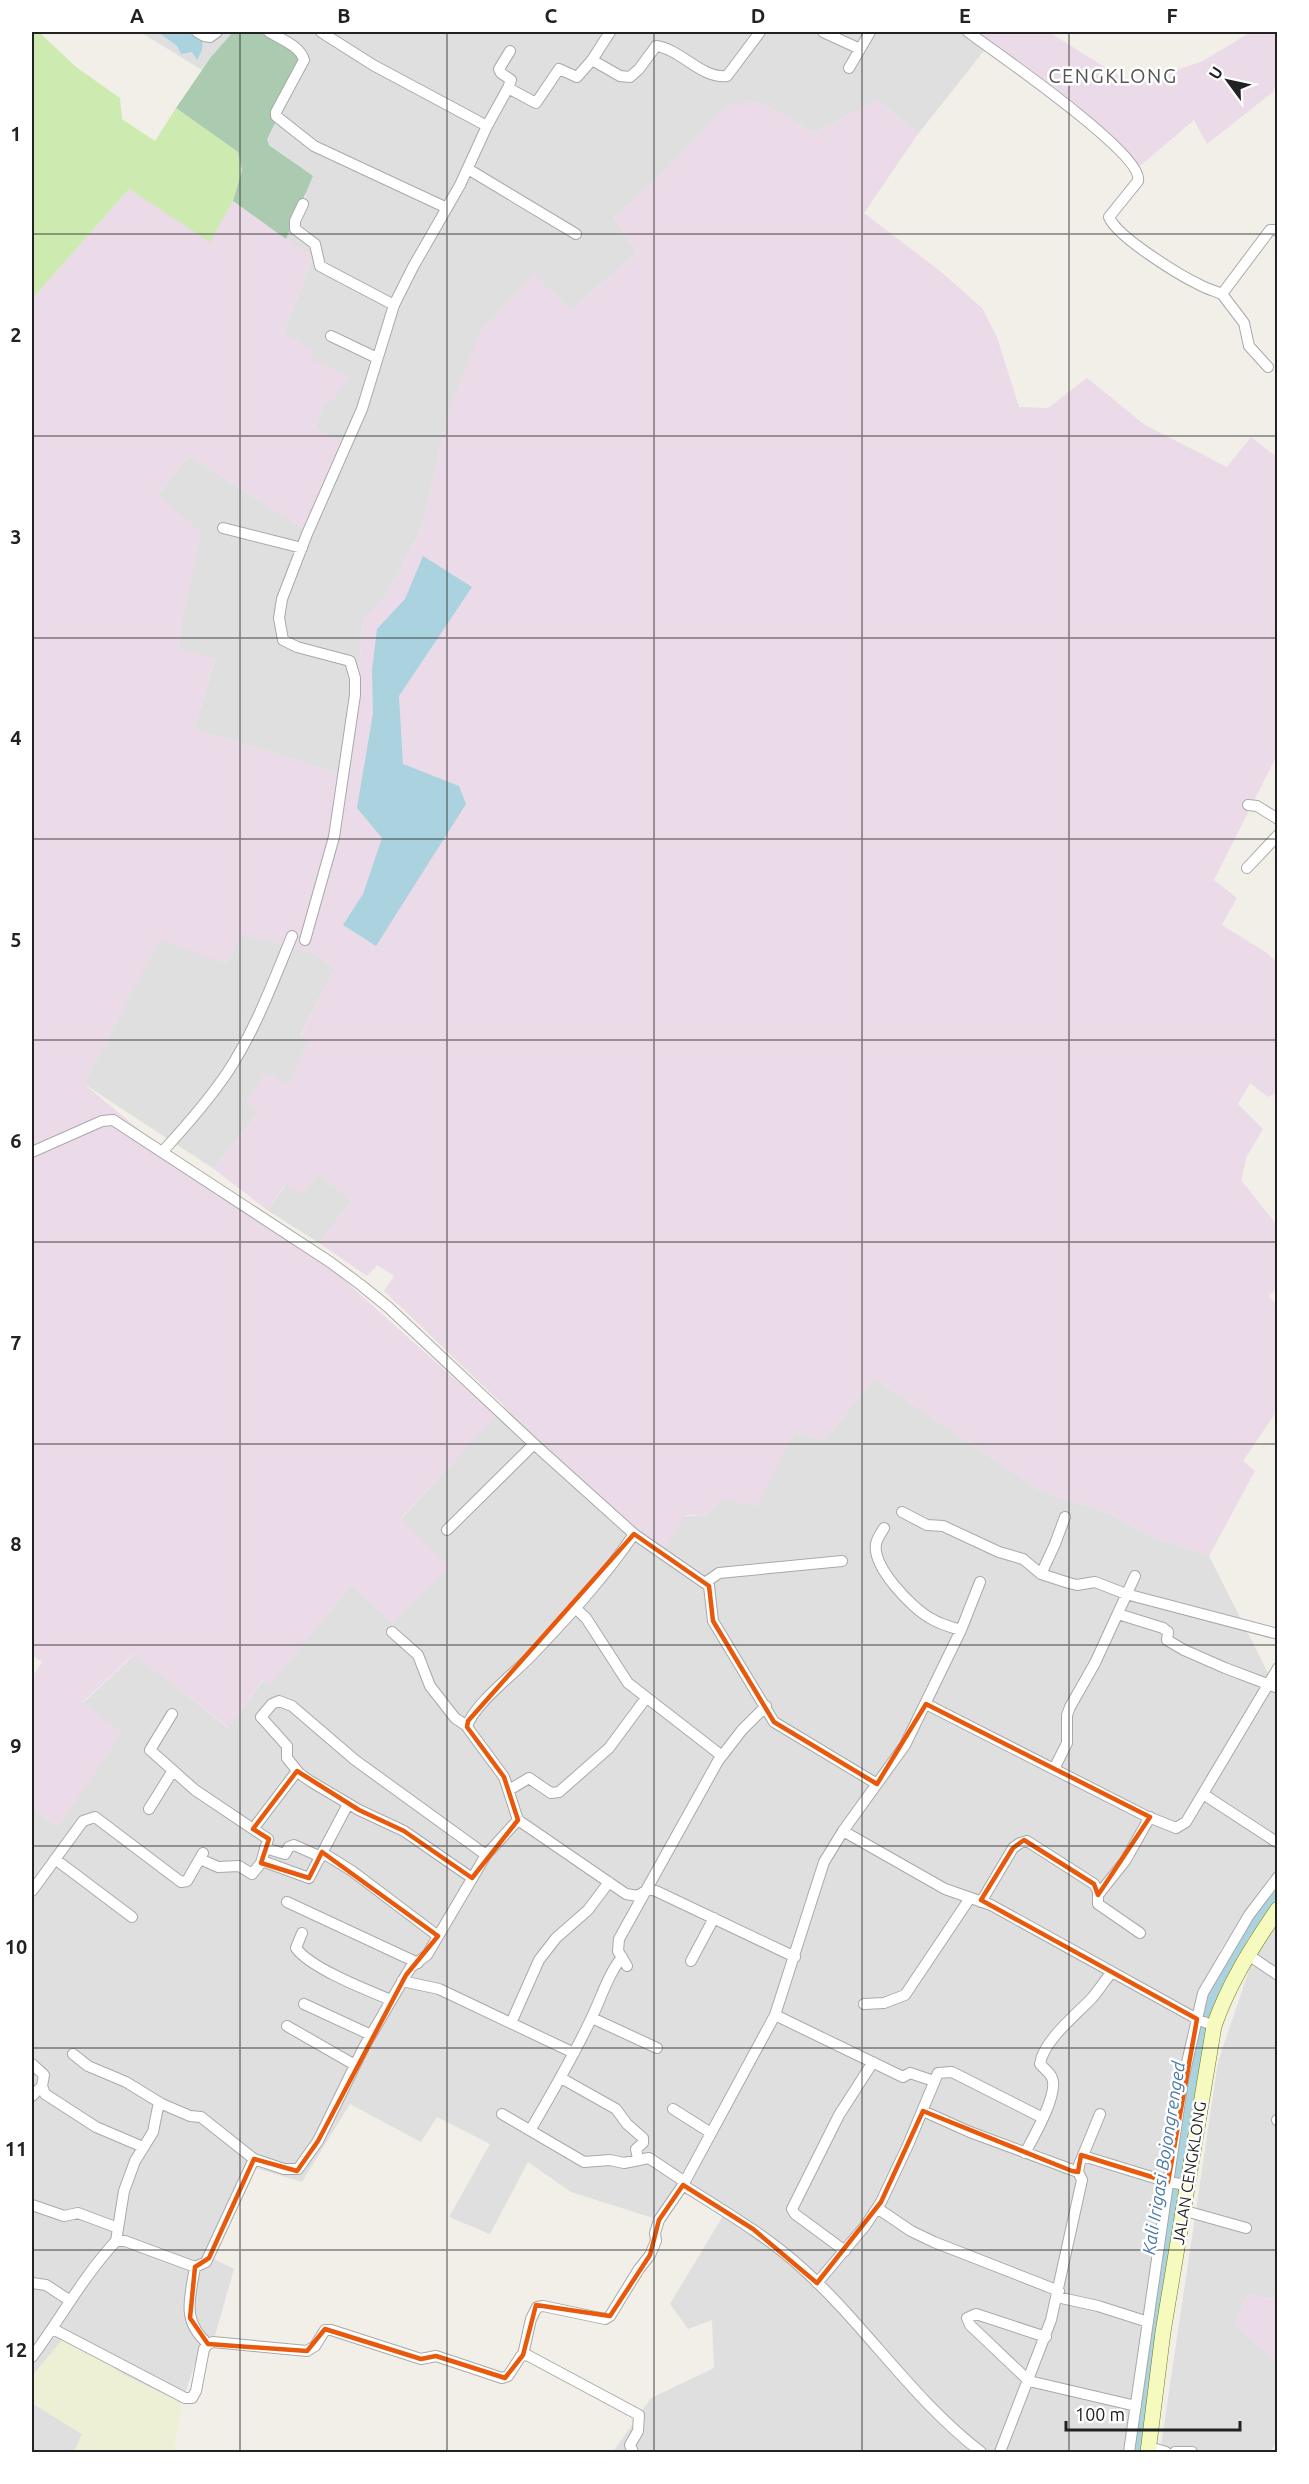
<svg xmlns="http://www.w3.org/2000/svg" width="1309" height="2484" font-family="Ubuntu,sans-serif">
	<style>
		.residential { fill: #e0dfdf }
		.industrial { fill: #ebdbe8 }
		.farmland { fill: #eef0d5 }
		.grass { fill: #cdebb0 }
		.cemetery { fill: #aacbaf }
		.water { fill: #aad3df }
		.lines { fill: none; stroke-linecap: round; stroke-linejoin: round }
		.canal { stroke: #aad3df; stroke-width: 12 }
		.minor-casing { stroke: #a9a9a9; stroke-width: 12 }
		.secondary-casing { stroke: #707d05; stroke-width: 16 }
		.minor { stroke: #fff; stroke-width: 10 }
		.secondary { stroke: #f7fabf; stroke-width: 15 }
		.marked { fill: none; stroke: #e8590c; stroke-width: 4.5; stroke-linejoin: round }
		.grid { fill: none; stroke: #222; stroke-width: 1.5; stroke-opacity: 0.55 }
		.labels { text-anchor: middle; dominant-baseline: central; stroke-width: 5; stroke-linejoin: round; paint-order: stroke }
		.street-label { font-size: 16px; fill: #222; stroke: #fff }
		.water-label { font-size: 18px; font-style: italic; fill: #4a7aab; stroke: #fff }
		.quarter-label { font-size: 20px; letter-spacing: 1.5px; fill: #555; stroke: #fff }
		.neatline { fill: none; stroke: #222; stroke-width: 2 }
		.grid-label { font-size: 20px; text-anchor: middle; font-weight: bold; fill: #222 }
	</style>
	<rect width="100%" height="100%" fill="#f2efe9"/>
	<!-- residential -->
	<path class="residential" d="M 140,32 L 233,32 L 202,70 Z
		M 281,32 L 966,32 L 987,47 L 918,134 L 877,100 L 815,133 L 759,102 L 663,173 L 614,218 L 637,252 L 572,310 L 451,405 L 421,529 L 386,596 L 363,619 L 359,670 L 344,775 L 194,729 L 215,660 L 178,649 L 182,619 L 158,494 L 189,456 L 303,528 L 341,442 L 315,428 L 324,404 L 334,398 L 310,359 L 314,351 L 283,333 L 313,257 L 286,239 L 306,195 L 288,158 L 263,140 Z
		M 241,934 L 265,939 L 315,954 L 335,968 L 300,1036 L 310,1039 L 288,1085 L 265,1073 L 259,1112 L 214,1169 L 84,1084 L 159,939 L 227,963 Z
		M 319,1173 L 352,1201 L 319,1243 L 267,1210 L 286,1185 Z
		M 874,1378 L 1041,1491 L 1110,1514 L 1153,1537 L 1209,1556 L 1277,1691 L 1277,1870 L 1221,1949 L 1188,2029 L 1127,2452 L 613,2452 L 651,2398 L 714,2368 L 712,2320 L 688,2329 L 670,2304 L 724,2214 L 675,2189 L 653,2218 L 571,2192 L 528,2162 L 490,2234 L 449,2217 L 490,2144 L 437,2117 L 421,2142 L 350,2104 L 302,2182 L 255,2168 L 214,2259 L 234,2269 L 215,2336 L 203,2339 L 182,2403 L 124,2375 L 67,2336 L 32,2376 L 32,1809 L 58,1826 L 121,1732 L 83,1703 L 135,1654 L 228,1728 L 264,1679 L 271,1683 L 351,1585 L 392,1622 L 401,1519 L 505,1405 L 623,1520 L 706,1515 L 722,1499 L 777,1465 L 795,1431 L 824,1441 Z
		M 1277,1923 L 1277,2300 L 1248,2294 L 1235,2325 L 1277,2362 L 1277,2440 L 1270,2452 L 1160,2452 L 1218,2062 L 1250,1967 Z
		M 32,2403 L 82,2434 L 74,2452 L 32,2452 Z"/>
	<!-- industrial -->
	<path class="industrial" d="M 966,32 L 1049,32 L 1133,85 L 1203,61 L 1251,32 L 1275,32 L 1278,35 L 1277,84 L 1273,92 L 1207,144 L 1194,120 L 1133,172 L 1074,115 Z
		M 877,100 L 918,134 L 864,213 L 940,271 L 982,308 L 997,337 L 1019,407 L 1048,408 L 1087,378 L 1145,425 L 1227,467 L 1251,437 L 1277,457 L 1277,755 L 1214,880 L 1237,898 L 1222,925 L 1267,953 L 1277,963 L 1277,1092 L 1268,1097 L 1250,1083 L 1238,1104 L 1263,1129 L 1247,1156 L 1241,1180 L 1277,1225 L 1277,1288 L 1269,1296 L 1277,1305 L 1277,1411 L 1243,1461 L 1255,1471 L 1209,1556 L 1153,1537 L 1110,1514 L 1041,1491 L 874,1378 L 824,1441 L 795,1431 L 757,1507 L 722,1499 L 706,1515 L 686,1515 L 663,1552 L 623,1520 L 384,1291 L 394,1276 L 377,1265 L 367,1276 L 319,1243 L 352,1201 L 319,1174 L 300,1194 L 285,1185 L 267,1210 L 214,1169 L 259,1112 L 247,1102 L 265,1073 L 288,1085 L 309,1039 L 300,1037 L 335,968 L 315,954 L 265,939 L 241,934 L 227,964 L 159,940 L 84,1084 L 205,1184 L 334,1271 L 496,1416 L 401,1518 L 450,1567 L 392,1622 L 351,1585 L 271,1684 L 263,1679 L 229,1728 L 134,1654 L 83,1702 L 122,1732 L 58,1826 L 32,1809 L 32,1677 L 42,1662 L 32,1655 L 32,299 L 129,189 L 210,241 L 233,201 L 313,257 L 283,333 L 315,351 L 311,359 L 350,377 L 334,398 L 324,404 L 315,428 L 342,442 L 303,528 L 189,456 L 158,494 L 202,533 L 182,619 L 178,648 L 215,659 L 194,729 L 344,775 L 359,670 L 363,618 L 386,596 L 421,529 L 451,405 L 482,329 L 534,275 L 572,310 L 637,252 L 614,218 L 663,173 L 728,104 L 759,102 L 815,133 Z
		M 1248,2294 L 1277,2300 L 1277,2362 L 1235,2325 Z"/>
	<!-- farmland -->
	<path class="farmland" d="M 66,2335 L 124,2375 L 182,2403 L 174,2452 L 74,2452 L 82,2434 L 32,2403 L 32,2376 Z"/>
	<!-- grass -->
	<path class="grass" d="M 32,32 L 39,32 L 76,67 L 120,98 L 122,119 L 155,141 L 176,108 L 238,152 L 242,170 L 233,201 L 210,242 L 129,189 L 32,299 Z"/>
	<!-- cemetery -->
	<path class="cemetery" d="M 233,32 C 264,32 291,25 309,57 L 267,139 L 269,145 L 313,176 L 286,239 L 233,201 L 242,170 L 238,152 L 176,108 L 211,57 Z"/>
	<!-- water -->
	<path class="water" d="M 158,32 L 195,32 L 203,37 L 202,50 L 197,60 L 192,52 L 181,54 L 177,46 Z
		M 423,556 L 472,587 L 399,696 L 403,764 L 459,786 L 466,804 L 376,946 L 343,925 L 363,894 L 382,838 L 357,808 L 373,713 L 372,670 L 377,629 L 405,599 Z"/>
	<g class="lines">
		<!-- canal -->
		<path class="canal" d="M 1137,2452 L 1201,2023 L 1243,1936 L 1278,1888"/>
		<defs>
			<path id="minor" d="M 197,32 L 204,36 L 210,37 L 217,32
				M 269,32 C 281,39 300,46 304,60 L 276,112 L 276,116 L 314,146 L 447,208
				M 321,32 L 373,65 L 487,126 L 508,88 L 536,103 L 559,69 L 577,77 L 592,60 L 620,76 L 630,77 L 639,69 L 656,46 C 681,49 701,79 727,76 L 760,32
				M 823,32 L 860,49
				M 968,32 C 994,51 1144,154 1138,181 L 1109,217 C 1117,237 1179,275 1200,285 C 1207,289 1215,291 1222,294 L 1270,230 L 1278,230
				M 592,60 L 610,32
				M 849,68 L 870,32
				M 508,88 L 511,80 L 501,73 L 499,69 L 510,51
				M 468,169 L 576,234
				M 303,204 L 295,221 L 295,229 L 315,244 L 320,266 L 394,305
				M 1222,294 L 1244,323 L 1249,346 L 1268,367
				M 331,336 L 377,358
				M 223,528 L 302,548
				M 1248,805 L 1257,806 L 1278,819
				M 1247,868 L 1278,835
				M 305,940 L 334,837 L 355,695 L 355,678 L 350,661 L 297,647 L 283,640 L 279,618 L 282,599 L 307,534 L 362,409 L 394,305 L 413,267 L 460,185 L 487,126
				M 163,1151 C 186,1126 208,1101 227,1073 C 255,1031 273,982 292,936
				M 32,1152 L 102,1121 L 113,1120 L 330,1262 L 361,1285 L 388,1307 L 534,1444 L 634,1534 L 709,1586 L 713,1621 L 774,1722 L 877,1784
				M 902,1512 L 927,1525 L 943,1526 L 999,1552 L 1023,1559 L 1041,1574 L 1069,1583 L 1077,1585 L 1095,1582 L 1126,1594 L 1278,1634
				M 884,1528 C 881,1533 877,1538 876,1544 C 872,1567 912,1608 930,1618 C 939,1624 950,1627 961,1630
				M 447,1530 L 534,1444
				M 1041,1574 L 1055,1544 L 1065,1517
				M 706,1582 L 719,1573 L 842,1561
				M 980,1582 L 961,1630 L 905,1745 L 843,1831 L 945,1889 L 991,1905 L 1197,2019 L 1214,2026
				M 574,1607 L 586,1618 L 628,1683 L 722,1756
				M 1118,1614 L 1163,1628 L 1168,1632 L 1167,1640 L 1184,1650 L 1225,1668 L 1278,1688
				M 392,1632 L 418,1655 L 430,1686 L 455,1718 L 467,1726
				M 926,1704 L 1146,1816 L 1176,1828 L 1186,1822 L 1278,1668
				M 172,1714 L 150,1750 L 195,1790 L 268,1839 L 261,1863
				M 1054,1769 L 1067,1743 L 1067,1715 L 1070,1707 L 1095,1663 L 1135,1576
				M 509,1790 L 529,1778 L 551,1793 L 559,1792 L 609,1748 L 646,1698
				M 1203,1794 L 1278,1843
				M 149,1809 L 172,1772
				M 518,1820 L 504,1777 L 467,1727 C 472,1706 516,1672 532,1655 C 568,1617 605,1577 634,1534
				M 253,1829 L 297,1771
				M 265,1848 L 285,1854 L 289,1847 L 294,1845 L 321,1857
				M 323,1853 L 352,1871 L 438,1936
				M 55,1859 L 132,1917
				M 200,1859 L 218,1867 L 239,1866 L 252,1874 L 261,1863 L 265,1862 L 309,1878 L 348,1804
				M 472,1878 L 404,1831 L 359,1810 L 310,1781 L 299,1773 L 287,1758 L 287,1746 L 261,1717 L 272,1704 L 279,1701 L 292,1706 L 355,1760 L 486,1855
				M 32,1891 L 83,1821 L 95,1817 L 181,1882 L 187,1881 L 203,1853
				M 1098,1895 L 1125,1861 L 1150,1817
				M 287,1902 L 418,1963
				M 981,1902 L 1013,1848 L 1020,1843 L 1027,1841 L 1094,1884 L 1098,1891 L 1098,1904 L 1140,1933
				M 302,1933 L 296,1948 C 310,1968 367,1990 391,2000
				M 1247,1954 L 1278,1975
				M 691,1961 L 714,1918
				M 627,1966 L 618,1951 L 619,1939 L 718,1761 L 742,1730 L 766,1706
				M 402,1981 L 439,1989 L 574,2053
				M 304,2004 L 371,2035
				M 864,2004 L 884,2003 L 905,1995 L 970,1898
				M 775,2015 L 903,2077 L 910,2073 L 934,2081
				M 592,2018 L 657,2048
				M 511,2023 L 539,1960 L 556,1938 L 588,1910 L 609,1882
				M 287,2026 L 355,2065
				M 73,2054 L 88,2066 L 126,2082 L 162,2104 L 190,2116 L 201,2117 L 254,2159 L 284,2169 L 298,2169 L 318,2141 L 364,2047 L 406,1975 L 411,1967 L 427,1955 L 486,1855 L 518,1820 L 626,1894 L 638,1896 L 648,1889 L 656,1891 L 795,1957
				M 32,2064 L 44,2075 L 42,2086 L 45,2094 L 96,2127 L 143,2147
				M 561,2078 L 616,2109 L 627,2124 L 643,2138 L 643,2143 L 636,2149 L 638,2159
				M 32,2096 L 42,2086
				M 673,2109 L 711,2133
				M 923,2111 L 970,2132 L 1078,2172
				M 502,2114 L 584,2162 L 610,2160 L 624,2163 L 649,2158 L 685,2182
				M 1277,2120 L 1278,2121
				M 531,2129 C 552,2093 573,2057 591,2019 C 601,1999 607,1976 622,1957
				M 1025,2153 C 1033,2138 1059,2094 1052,2078 C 1050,2072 1044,2069 1040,2064 C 1043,2041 1076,2015 1092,1998 C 1099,1990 1105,1980 1112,1972
				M 1083,2156 L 1168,2182 L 1187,2185
				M 683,2185 C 724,2211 767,2236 803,2269 C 866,2326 913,2400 981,2452
				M 32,2205 L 64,2216 L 78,2213 L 118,2228
				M 877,2208 L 911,2231 L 934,2242 L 1059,2291
				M 1182,2210 L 1246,2228
				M 116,2241 L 124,2191 L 135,2161 L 153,2132 L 159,2102
				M 845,2251 L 795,2214 L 792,2209 L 839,2115 L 873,2062
				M 195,2267 C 190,2299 181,2320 208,2344
				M 32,2283 L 46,2285 L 69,2300
				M 817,2283 L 865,2226 L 881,2202 L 908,2145 L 938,2073 L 952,2072 L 1043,2118
				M 1057,2297 L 1098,2306 L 1148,2322
				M 53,2329 L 185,2398 L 192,2398 L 196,2391 L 204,2349 L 208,2344 L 213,2342 L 307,2351 L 315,2346 L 325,2330 L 331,2330 L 421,2359 L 436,2356 L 502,2378 L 508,2376 L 521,2356 L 527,2355 L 639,2415 L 638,2431 L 630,2445 L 633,2452
				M 1046,2337 L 976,2314 L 967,2318 L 970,2325 L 1029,2381 L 1136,2406
				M 523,2355 L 531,2319 L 537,2307 L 543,2306 L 605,2319 L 610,2316 L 639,2269 L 650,2255 L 656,2241 L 655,2233 L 659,2220 L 683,2185 L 775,2015 L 824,1862 L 843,1831
				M 32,2357 C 61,2318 82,2278 116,2241 L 125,2241 L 195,2267 L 206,2262 L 254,2159
				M 1149,2447 L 1166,2452
				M 1000,2452 L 1051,2320 L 1082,2180 L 1078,2172 L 1079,2165 L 1100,2114
				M 1129,2452 L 1183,2080 L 1203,1993 L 1249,1915 L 1278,1877
				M 1175,2452 L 1192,2452"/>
			<path id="secondary" d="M 1148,2452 L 1163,2332 L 1214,2026 C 1229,1983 1252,1947 1278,1909"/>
		</defs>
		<!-- minor casing -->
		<use href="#minor" class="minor-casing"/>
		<!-- secondary casing -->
		<use href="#secondary" class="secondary-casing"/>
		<!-- minor -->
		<use href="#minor" class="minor"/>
		<!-- secondary -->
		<use href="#secondary" class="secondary"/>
	</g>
	<!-- marked area -->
	<path class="marked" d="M 634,1534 L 709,1586 L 713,1621 L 774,1722 L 877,1784 L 926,1704 L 1150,1817 L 1098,1895 L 1094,1884 L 1024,1840 L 1013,1848 L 981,1900 L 1197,2019 L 1168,2182 L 1081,2155 L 1078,2172 L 1072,2171 L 923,2111 L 881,2202 L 817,2283 L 753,2229 L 683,2185 L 659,2220 L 650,2255 L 610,2316 L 536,2305 L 523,2355 L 505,2378 L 436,2356 L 421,2359 L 325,2329 L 307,2351 L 208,2344 L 190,2318 L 195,2267 L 209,2258 L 254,2159 L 297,2171 L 318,2141 L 406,1975 L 438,1936 L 322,1852 L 309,1878 L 261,1863 L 269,1839 L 253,1829 L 297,1771 L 359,1810 L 404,1831 L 472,1878 L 518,1820 L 504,1777 L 467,1727 L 468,1721 Z"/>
	<!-- grid -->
	<path class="grid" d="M 240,32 L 240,2452M 447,32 L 447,2452M 654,32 L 654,2452M 862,32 L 862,2452M 1069,32 L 1069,2452M 32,234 L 1278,234M 32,436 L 1278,436M 32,638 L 1278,638M 32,839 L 1278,839M 32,1040 L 1278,1040M 32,1242 L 1278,1242M 32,1444 L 1278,1444M 32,1645 L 1278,1645M 32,1846 L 1278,1846M 32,2048 L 1278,2048M 32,2250 L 1278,2250"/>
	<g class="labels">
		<!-- street labels -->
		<g class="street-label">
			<text transform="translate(1189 2173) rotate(-81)">JALAN CENGKLONG</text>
		</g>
		<!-- water labels -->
		<g class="water-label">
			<text transform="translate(1163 2158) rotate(-81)">Kali Irigasi Bojongrenged</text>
		</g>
		<!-- quarter labels -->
		<g class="quarter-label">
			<text x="1113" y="75">CENGKLONG</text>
		</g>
	</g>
	<!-- border -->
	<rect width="1309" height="2484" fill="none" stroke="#ffffff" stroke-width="66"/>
	<!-- north arrow -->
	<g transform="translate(1228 81) rotate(303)" stroke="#ffffff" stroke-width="4.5" paint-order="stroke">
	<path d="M0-4.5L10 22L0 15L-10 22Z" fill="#222222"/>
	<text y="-9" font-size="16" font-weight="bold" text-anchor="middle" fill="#222222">U</text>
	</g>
	<!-- scale -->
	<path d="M1066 2421v9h174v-9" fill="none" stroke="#222222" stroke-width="3"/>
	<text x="1075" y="2421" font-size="18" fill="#222222" stroke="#ffffff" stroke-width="4.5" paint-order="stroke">100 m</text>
	<rect x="33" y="33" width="1243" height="2418" class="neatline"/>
	<g class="grid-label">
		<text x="137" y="23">A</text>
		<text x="344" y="23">B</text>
		<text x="551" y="23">C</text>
		<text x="758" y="23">D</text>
		<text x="965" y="23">E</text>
		<text x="1172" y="23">F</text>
		<text x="16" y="141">1</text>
		<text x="16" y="342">2</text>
		<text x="16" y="544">3</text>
		<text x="16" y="745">4</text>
		<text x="16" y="947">5</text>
		<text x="16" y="1148">6</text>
		<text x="16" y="1350">7</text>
		<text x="16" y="1551">8</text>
		<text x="16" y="1753">9</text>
		<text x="16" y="1954">10</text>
		<text x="16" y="2156">11</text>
		<text x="16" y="2357">12</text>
	</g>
</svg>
